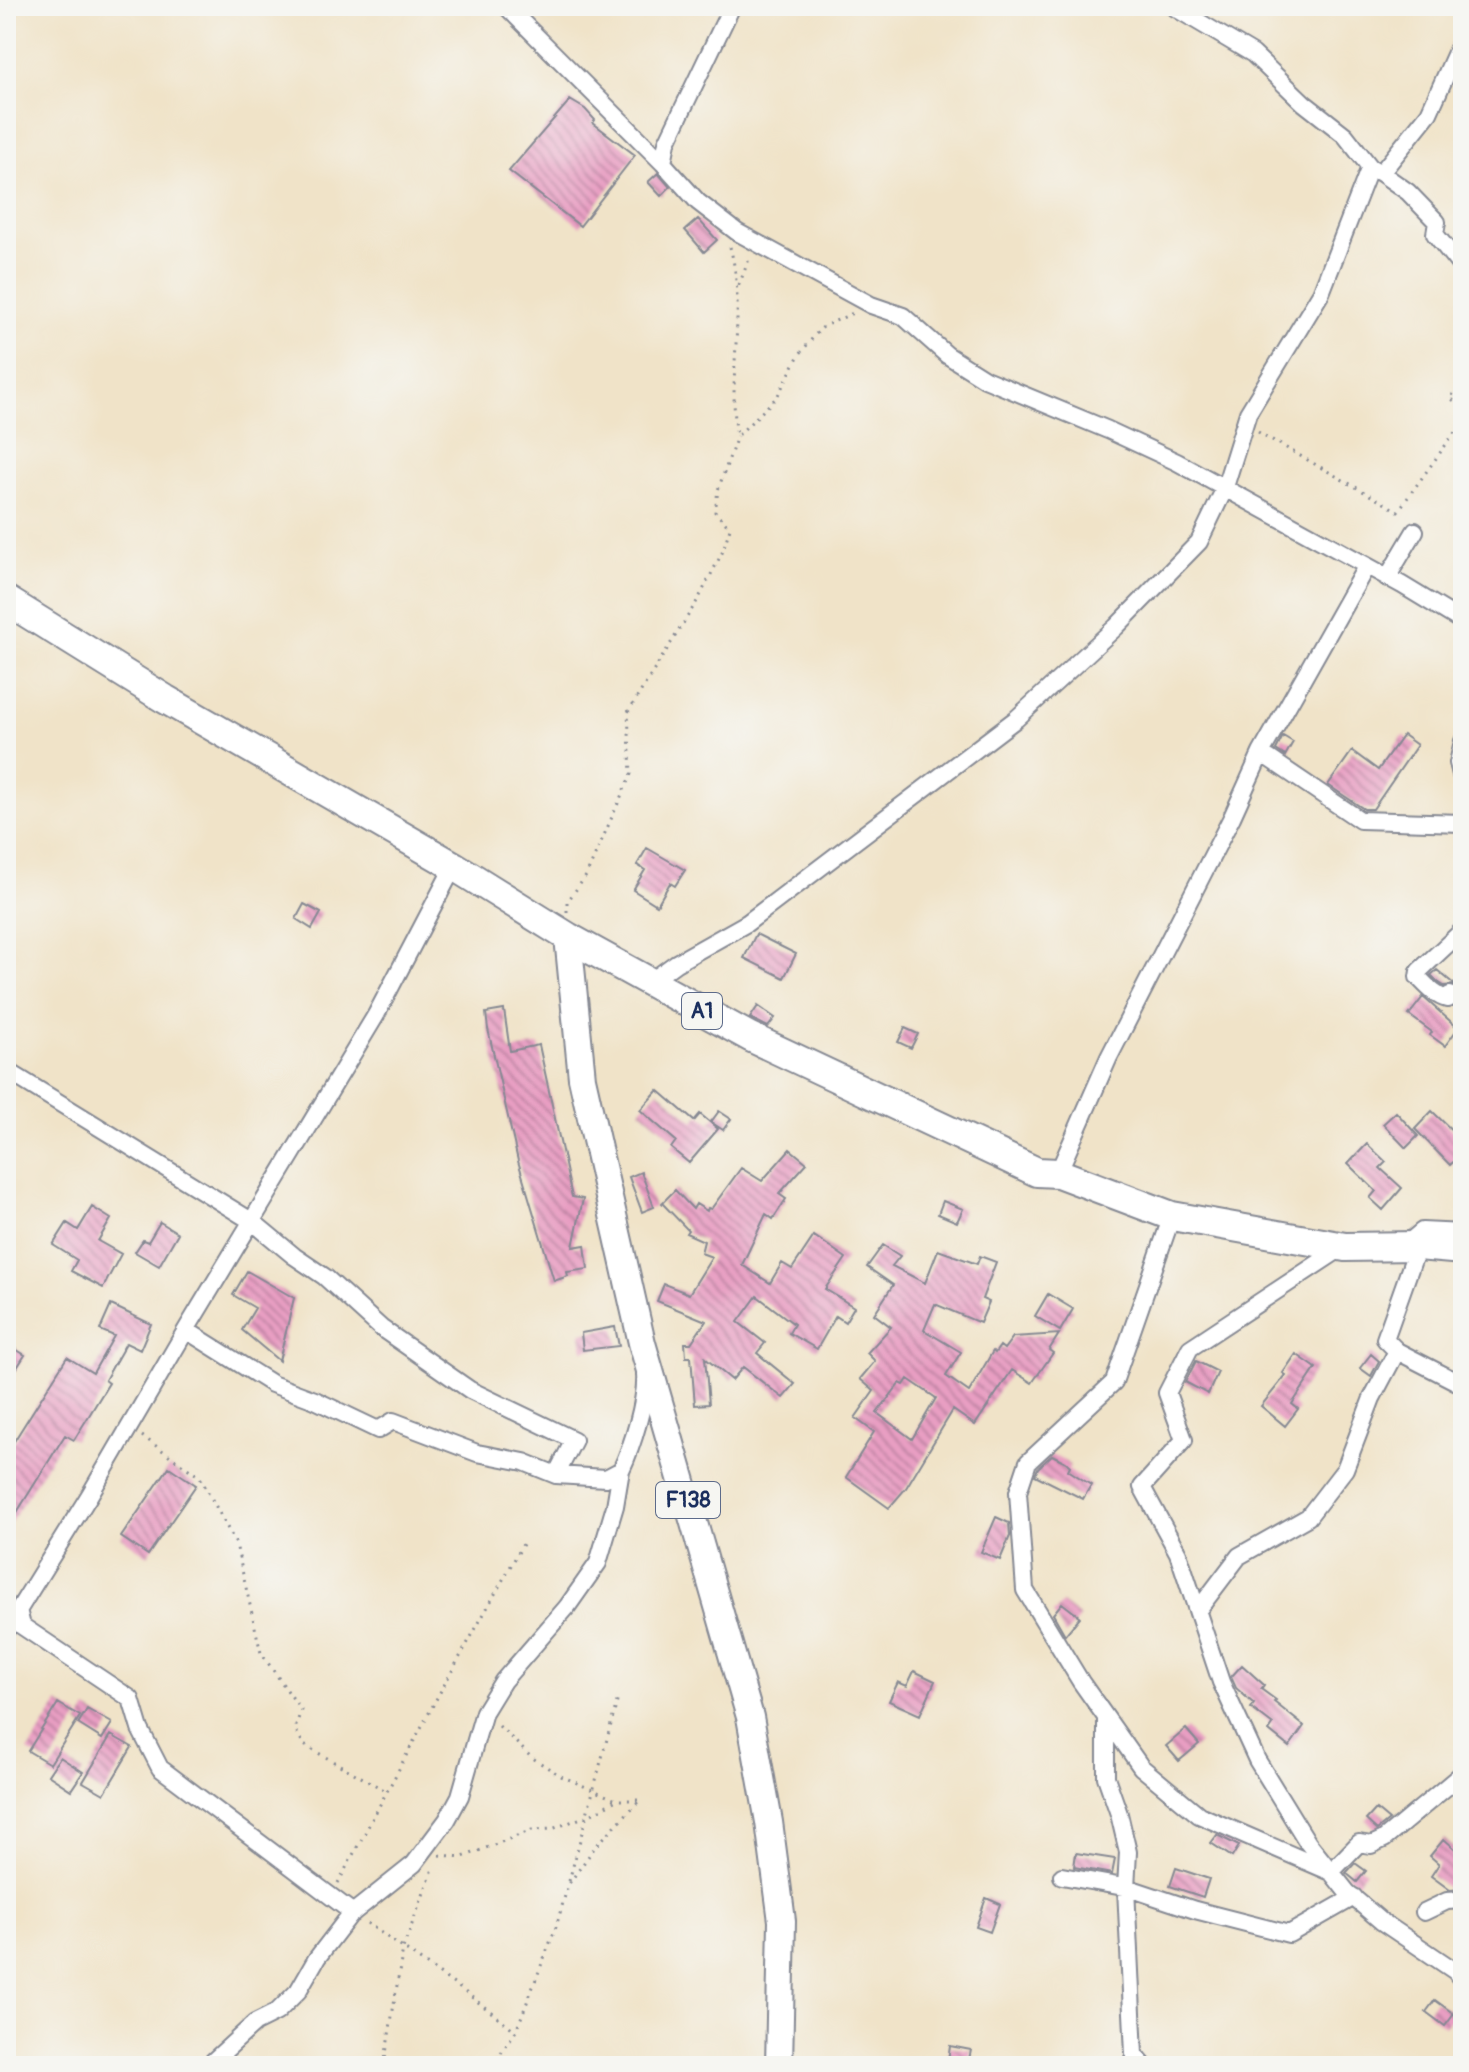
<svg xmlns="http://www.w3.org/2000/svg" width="1469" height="2072" font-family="Pangolin,sans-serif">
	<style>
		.building { fill: url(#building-back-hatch); fill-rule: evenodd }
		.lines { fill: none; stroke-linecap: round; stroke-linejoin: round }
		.service-casing { stroke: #868993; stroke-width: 12 }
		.minor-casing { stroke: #868993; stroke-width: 20 }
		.primary-casing { stroke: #868993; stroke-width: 30 }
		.trunk-casing { stroke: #868993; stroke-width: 32 }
		.path { stroke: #868993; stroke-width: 3; stroke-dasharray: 2 6; stroke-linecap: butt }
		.service { stroke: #fff; stroke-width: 8 }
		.minor { stroke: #fff; stroke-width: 16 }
		.primary { stroke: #fff; stroke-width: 26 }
		.trunk { stroke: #fff; stroke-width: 28 }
		.labels { text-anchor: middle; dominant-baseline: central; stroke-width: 8; stroke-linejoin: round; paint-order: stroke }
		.shield { fill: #f6f6f2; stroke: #5d6b8a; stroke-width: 2 }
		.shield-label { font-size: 22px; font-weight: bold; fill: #1b2f5e }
	</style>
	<defs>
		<pattern id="building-back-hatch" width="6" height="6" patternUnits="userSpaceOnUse" patternTransform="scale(2)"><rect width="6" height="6" fill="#e89ec2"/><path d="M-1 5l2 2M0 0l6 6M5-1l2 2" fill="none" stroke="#bb81a1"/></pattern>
	</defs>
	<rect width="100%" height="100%" fill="#f6f6f2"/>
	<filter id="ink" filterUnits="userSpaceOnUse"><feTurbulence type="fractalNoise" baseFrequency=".0125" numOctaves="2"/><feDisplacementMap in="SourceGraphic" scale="16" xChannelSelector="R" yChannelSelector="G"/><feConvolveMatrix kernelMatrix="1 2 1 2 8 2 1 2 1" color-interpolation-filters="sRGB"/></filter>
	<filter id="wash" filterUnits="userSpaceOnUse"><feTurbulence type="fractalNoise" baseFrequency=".006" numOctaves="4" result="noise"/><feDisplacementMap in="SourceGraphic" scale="32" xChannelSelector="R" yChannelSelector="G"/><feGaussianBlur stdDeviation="1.8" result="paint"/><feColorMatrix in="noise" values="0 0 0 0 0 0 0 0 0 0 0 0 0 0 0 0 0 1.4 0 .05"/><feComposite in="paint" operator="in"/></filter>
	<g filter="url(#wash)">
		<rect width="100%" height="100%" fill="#f0e3c8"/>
		<g id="blocks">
			<!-- building -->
			<path class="building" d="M 570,100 L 585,109 L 595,120 L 593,123 L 635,155 L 580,226 L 509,171 Z
				M 658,173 L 670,187 L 661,196 L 648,182 Z
				M 698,219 L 717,240 L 704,252 L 685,230 Z
				M 1403,735 L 1417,745 L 1373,809 L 1364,809 L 1328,785 L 1352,751 L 1378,770 Z
				M 1283,736 L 1293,742 L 1285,756 L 1276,750 Z
				M 647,848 L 685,870 L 675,886 L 670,883 L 657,905 L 633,890 L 645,870 L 637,865 Z
				M 304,904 L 321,913 L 312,929 L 296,919 Z
				M 756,934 L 796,954 L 784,978 L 744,958 Z
				M 1437,970 L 1455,985 L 1444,986 L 1438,982 L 1431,975 Z
				M 1423,997 L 1458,1028 L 1445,1046 L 1430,1035 L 1432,1032 L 1409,1015 Z
				M 758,1006 L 775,1018 L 768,1027 L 750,1018 Z
				M 504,1010 L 510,1051 L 539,1045 L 572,1197 L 583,1199 L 573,1247 L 585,1245 L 588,1269 L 567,1272 L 568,1276 L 554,1281 L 518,1161 L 488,1029 L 486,1013 Z
				M 905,1028 L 918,1034 L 911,1048 L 898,1042 Z
				M 658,1090 L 694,1121 L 700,1114 L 718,1129 L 689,1163 L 671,1148 L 676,1141 L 640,1110 Z
				M 719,1111 L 731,1119 L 723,1130 L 711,1122 Z
				M 1432,1111 L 1463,1141 L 1463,1153 L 1450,1165 L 1415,1129 Z
				M 1396,1112 L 1418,1136 L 1406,1148 L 1383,1124 Z
				M 1367,1144 L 1386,1162 L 1380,1168 L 1402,1188 L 1383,1210 L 1370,1198 L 1376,1191 L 1348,1164 Z
				M 790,1149 L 807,1163 L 779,1194 L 786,1199 L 773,1219 L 766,1214 L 742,1265 L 770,1283 L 782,1263 L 792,1269 L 814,1236 L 846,1258 L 825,1289 L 854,1307 L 845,1322 L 836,1316 L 817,1349 L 789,1333 L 794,1324 L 757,1296 L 738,1322 L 765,1343 L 757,1353 L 795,1384 L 783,1398 L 743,1367 L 732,1380 L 705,1358 L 709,1404 L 695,1405 L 691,1357 L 686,1357 L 685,1343 L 691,1343 L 706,1321 L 657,1301 L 664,1284 L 689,1294 L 712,1257 L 701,1253 L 704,1241 L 686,1233 L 688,1230 L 662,1203 L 675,1190 L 693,1209 L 696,1204 L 707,1211 L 708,1208 L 711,1209 L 741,1168 L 762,1181 Z
				M 641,1172 L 654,1207 L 642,1212 L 629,1177 Z
				M 943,1201 L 963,1209 L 957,1222 L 938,1214 Z
				M 92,1207 L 111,1219 L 98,1241 L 121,1254 L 103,1288 L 71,1271 L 77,1260 L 53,1245 L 67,1223 L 78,1230 Z
				M 160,1222 L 178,1233 L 159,1266 L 135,1252 L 143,1240 L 148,1242 Z
				M 883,1245 L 900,1256 L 892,1266 L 925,1283 L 938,1250 L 977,1264 L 980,1256 L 996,1262 L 982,1299 L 989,1302 L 980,1323 L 935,1304 L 924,1330 L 961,1352 L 946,1376 L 969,1392 L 993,1351 L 995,1353 L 1000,1346 L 1004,1349 L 1013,1337 L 1059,1334 L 1049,1350 L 1053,1353 L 1032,1383 L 1012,1370 L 975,1425 L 953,1410 L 906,1488 L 889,1508 L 846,1477 L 874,1432 L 855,1418 L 874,1391 L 860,1379 L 875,1361 L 867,1353 L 891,1327 L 874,1314 L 893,1285 L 867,1267 ZM 908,1379 L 936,1398 L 912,1439 L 877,1413 L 900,1383 L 904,1385 Z
				M 247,1271 L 294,1298 L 279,1361 L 242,1330 L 255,1308 L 233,1295 Z
				M 1048,1294 L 1073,1309 L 1060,1331 L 1035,1316 Z
				M 111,1305 L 151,1324 L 140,1350 L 126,1343 L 105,1380 L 109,1383 L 74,1440 L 65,1435 L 6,1530 L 6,1454 L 67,1357 L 93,1373 L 114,1336 L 100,1330 Z
				M 615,1327 L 619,1346 L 583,1350 L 581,1333 Z
				M 6,1343 L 25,1355 L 6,1385 Z
				M 1296,1354 L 1316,1368 L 1292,1404 L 1298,1409 L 1285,1426 L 1261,1406 L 1286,1375 L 1283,1373 Z
				M 1371,1354 L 1379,1361 L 1371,1376 L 1360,1368 Z
				M 1196,1361 L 1218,1372 L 1208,1394 L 1185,1382 Z
				M 1052,1455 L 1066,1462 L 1070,1466 L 1068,1470 L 1091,1485 L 1083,1499 L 1035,1475 L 1038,1468 Z
				M 169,1467 L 196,1485 L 148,1555 L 121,1537 Z
				M 996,1517 L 1009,1523 L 1010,1536 L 1000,1560 L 981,1552 Z
				M 1062,1603 L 1080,1617 L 1065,1635 L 1053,1614 Z
				M 1242,1665 L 1264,1685 L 1261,1689 L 1276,1700 L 1274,1702 L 1304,1726 L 1289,1747 L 1269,1731 L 1273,1725 L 1251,1708 L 1254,1704 L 1236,1688 L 1231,1677 Z
				M 914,1671 L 935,1681 L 920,1715 L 889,1701 L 898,1682 L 907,1686 Z
				M 58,1703 L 80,1716 L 50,1764 L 28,1751 Z
				M 87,1709 L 112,1723 L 102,1739 L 78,1724 Z
				M 1186,1729 L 1199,1744 L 1179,1761 L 1166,1746 Z
				M 111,1735 L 132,1747 L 104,1794 L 83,1782 Z
				M 60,1757 L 83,1772 L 71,1790 L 48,1775 Z
				M 1376,1809 L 1389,1820 L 1377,1830 L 1366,1820 Z
				M 1217,1835 L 1239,1846 L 1232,1857 L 1211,1843 Z
				M 1444,1839 L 1463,1856 L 1463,1889 L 1450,1890 L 1431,1876 L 1439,1864 L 1430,1856 Z
				M 1076,1853 L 1115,1859 L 1112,1874 L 1074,1867 Z
				M 1355,1863 L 1366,1871 L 1357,1882 L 1346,1873 Z
				M 1176,1868 L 1209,1879 L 1203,1897 L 1170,1886 Z
				M 986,1898 L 1000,1904 L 990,1932 L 976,1927 Z
				M 1435,2000 L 1454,2014 L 1445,2026 L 1426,2012 Z
				M 950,2046 L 971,2050 L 968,2064 L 948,2061 Z"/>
		</g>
	</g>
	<g filter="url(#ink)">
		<use href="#blocks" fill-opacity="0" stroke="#868993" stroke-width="2"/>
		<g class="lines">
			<defs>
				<path id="service" d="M 6,1604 L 18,1610"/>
				<path id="minor" d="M 506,6 L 663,163 L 698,202 L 737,232 L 871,305 L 903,316 L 947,355 L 985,379 L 1108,430 L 1177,462 L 1402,585 L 1463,622
					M 1172,6 L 1253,54 L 1304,103 L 1345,135 L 1370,167
					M 663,163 L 667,142 L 732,6
					M 1381,173 L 1408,192 L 1437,222 L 1435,234 L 1463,269
					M 1387,578 L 1415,531
					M 1463,741 L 1458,763 L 1463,782
					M 1261,753 L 1366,567
					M 1463,930 L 1419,971 L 1418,977 C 1426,985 1435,996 1447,999 L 1450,995 L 1463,1001
					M 650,982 L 676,963 L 747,923 L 1016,719 L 1116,627 L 1199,542 L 1224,490 L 1248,413 L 1321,293 L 1370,167 L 1381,173 L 1429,113 L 1463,37
					M 6,1070 L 253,1222 L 294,1256 L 325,1277 L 381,1328 L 470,1390 L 574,1440 L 556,1475 L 606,1478 L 621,1470 C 632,1447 647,1400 645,1374
					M 1058,1173 L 1109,1057 L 1232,817 L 1261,753 L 1360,820 L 1463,823
					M 1172,1216 L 1114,1382 L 1028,1462 L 1018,1492 L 1025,1590 L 1081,1682 L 1141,1767 L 1199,1815 L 1331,1872 L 1359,1843 L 1371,1845 L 1384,1839 L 1463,1773
					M 1343,1247 L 1190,1348 L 1167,1393 L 1184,1440 L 1142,1487 L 1178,1553 L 1221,1682 L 1257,1760 L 1308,1843 L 1347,1892 L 1381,1921 L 1455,1971 L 1463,1981
					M 186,1330 L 272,1384 L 315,1400 L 378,1430 L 393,1421 L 477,1453 L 524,1462 L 556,1475
					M 1397,1351 L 1463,1385
					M 18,1610 L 22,1626 L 131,1699 L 140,1729 L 160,1768 L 353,1913
					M 1198,1610 L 1239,1556 L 1308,1517 L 1345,1469 L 1372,1398 L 1397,1351 L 1385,1339 L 1418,1246 L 1402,1248 L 1422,1231 L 1463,1233
					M 6,1630 L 89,1496 L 186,1330 L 376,1015 L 454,866
					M 1106,1719 L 1106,1777 L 1119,1814 L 1128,1852 L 1126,1888 L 1134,2054 L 1144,2066
					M 1062,1876 L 1129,1888 L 1195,1910 L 1289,1934 L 1354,1897
					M 1424,1912 L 1447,1901 L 1463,1900
					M 208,2066 L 255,2023 L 277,2012 L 298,1991 L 317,1958 L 350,1915 L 414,1864 L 447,1820 L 460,1796 L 484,1712 L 503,1681 L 567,1607 L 598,1563 L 615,1506 L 621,1470"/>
				<path id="primary" d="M 568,937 L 582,1078 L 642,1343 L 750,1717 L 769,1822 L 782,1921 L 779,2066"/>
				<path id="trunk" d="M 6,600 L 165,699 L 454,866 L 568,937 L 750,1037 L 1037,1172 L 1058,1173 L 1172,1216 L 1345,1247 L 1418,1246 L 1463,1250"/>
			</defs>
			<!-- service casing -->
			<use href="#service" class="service-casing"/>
			<!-- minor casing -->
			<use href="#minor" class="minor-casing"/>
			<!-- primary casing -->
			<use href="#primary" class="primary-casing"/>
			<!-- trunk casing -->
			<use href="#trunk" class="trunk-casing"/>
			<!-- path -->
			<path class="path" d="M 730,247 C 747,309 727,374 737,436 L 777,397 L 799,355 L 815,335 L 824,326 L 853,313
				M 739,285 L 749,259
				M 1463,381 L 1450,398 L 1463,407
				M 1258,432 L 1398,511 L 1463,421
				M 567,912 L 567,902 L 586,876 L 631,774 L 628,712 L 699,598 L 722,553 L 730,528 L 715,512 L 718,490 L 737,436
				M 142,1436 L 200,1477 L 236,1544 L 261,1653 L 301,1710 L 295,1729 L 304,1745 L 386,1791
				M 499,1726 L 531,1757 L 561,1776 L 616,1800 L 640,1800
				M 440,1855 L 463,1857 L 532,1830 L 552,1829 L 592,1814 L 616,1800
				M 569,1881 L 618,1698
				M 338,1883 L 438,1696 L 523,1544
				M 367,1923 L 461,1989 L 516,2031
				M 384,2066 L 403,1948 L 433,1869
				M 492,2066 L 516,2031 L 556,1927 L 568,1885 L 595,1847 L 640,1800"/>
			<!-- service -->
			<use href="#service" class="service"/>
			<!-- minor -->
			<use href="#minor" class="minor"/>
			<!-- primary -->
			<use href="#primary" class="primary"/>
			<!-- trunk -->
			<use href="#trunk" class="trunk"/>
		</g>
	</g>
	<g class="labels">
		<!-- shield labels -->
		<g class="shield">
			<rect x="682" y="993" width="40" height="36" rx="6"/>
			<rect x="656" y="1482" width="64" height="36" rx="6"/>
		</g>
		<g class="shield-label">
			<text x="702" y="1011">A1</text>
			<text x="688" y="1500">F138</text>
		</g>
	</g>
	<!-- margin -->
	<rect width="1469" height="2072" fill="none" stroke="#f6f6f2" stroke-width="32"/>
</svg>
